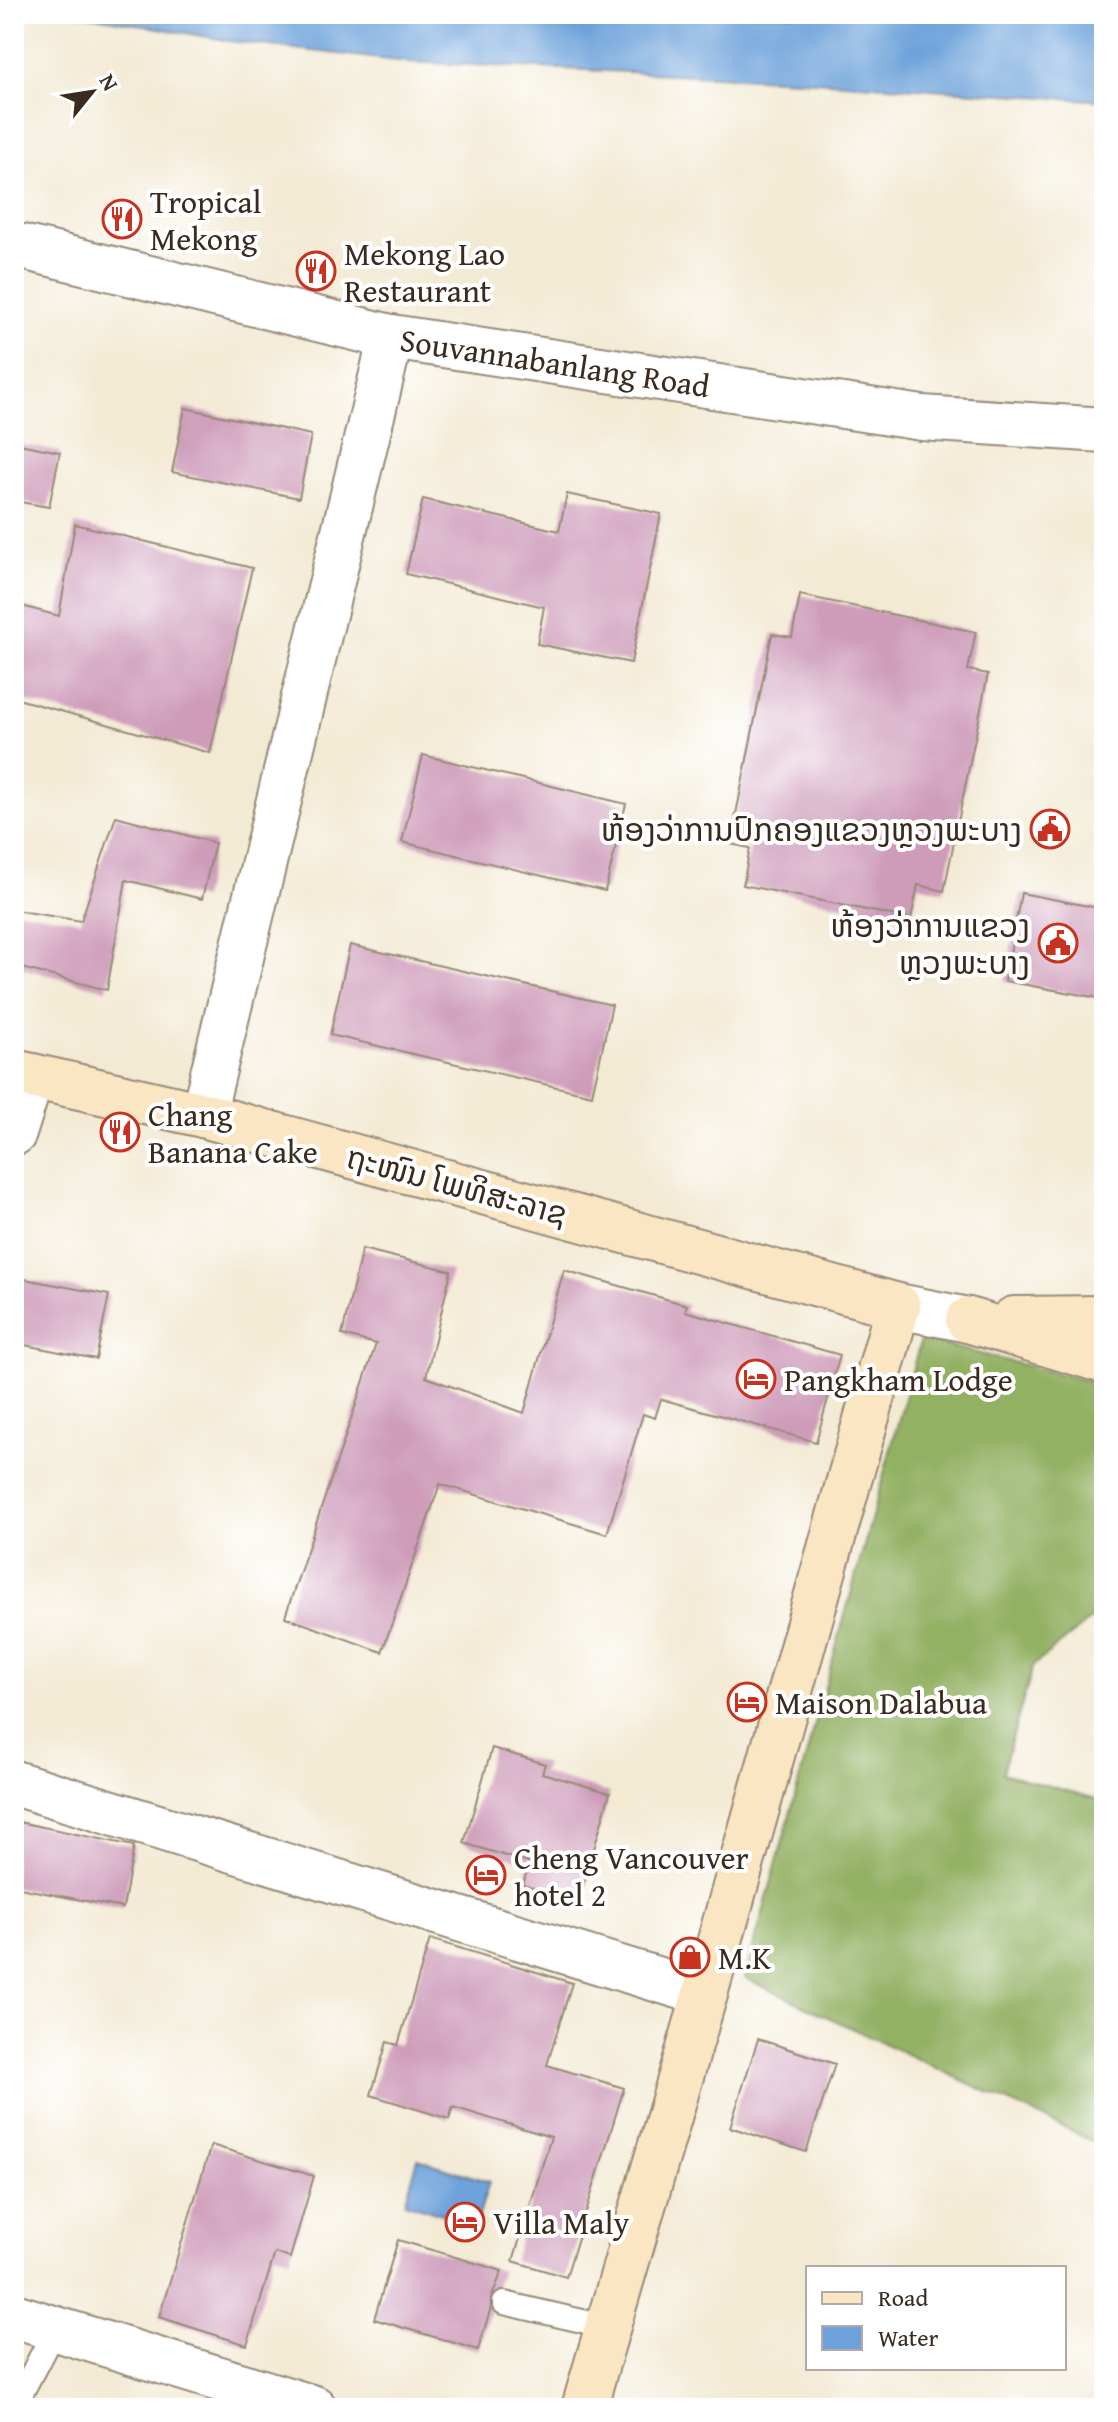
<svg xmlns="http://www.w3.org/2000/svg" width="1118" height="2422" font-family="'Gentium Book Plus','Noto Sans Lao',serif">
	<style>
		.forest { fill: #93b164; stroke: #676e41; stroke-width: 2 }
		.water { fill: #6da2da; stroke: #54667c; stroke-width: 2 }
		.building { fill: #ce9bb9 }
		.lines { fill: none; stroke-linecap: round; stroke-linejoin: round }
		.lane-casing { stroke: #978a79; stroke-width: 26 }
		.street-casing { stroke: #978a79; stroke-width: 48 }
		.secondary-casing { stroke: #978a79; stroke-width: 48 }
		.lane { stroke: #fff; stroke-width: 22 }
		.street { stroke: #fff; stroke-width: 44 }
		.secondary { stroke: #fbe6c4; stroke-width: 44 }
		.labels { text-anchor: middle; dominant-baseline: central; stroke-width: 8; stroke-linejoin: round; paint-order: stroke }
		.poi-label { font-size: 32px; fill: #3b2a1e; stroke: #fff; text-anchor: start }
		.street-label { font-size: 32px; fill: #3b2a1e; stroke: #fff }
	</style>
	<rect width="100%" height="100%" fill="#fff"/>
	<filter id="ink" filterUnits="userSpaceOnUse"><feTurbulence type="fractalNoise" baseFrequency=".0125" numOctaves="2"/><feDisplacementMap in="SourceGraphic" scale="16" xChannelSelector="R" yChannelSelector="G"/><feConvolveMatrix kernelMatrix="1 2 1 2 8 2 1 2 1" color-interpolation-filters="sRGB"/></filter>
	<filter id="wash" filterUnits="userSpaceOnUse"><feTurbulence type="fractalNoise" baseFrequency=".006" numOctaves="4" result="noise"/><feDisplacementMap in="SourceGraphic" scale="32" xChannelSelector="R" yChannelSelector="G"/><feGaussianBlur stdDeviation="1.8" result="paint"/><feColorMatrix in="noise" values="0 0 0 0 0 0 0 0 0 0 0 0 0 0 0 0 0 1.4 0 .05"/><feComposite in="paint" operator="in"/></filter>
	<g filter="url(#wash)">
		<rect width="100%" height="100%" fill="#f3ead4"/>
		<!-- forest -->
		<path class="forest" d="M 921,1339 L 1104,1385 L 1104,1566 L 1091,1619 L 1033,1666 L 1002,1773 L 1104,1801 L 1104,2147 L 745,1978 Z"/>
		<!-- water -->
		<path class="water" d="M 79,14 L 1104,14 L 1104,101 L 801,80 L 407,62 L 236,42 Z
			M 418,2159 L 489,2182 L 476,2225 L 405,2202 Z"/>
		<g id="blocks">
			<!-- building -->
			<path class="building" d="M 185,408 L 311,435 L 299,498 L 172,472 Z
				M 14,443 L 60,452 L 49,507 L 14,501 Z
				M 567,494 L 661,514 L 631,663 L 537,644 L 544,607 L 406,574 L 423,499 L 559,531 Z
				M 75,524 L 252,568 L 210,753 L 14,698 L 14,604 L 59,616 Z
				M 800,595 L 976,632 L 968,670 L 988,674 L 944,891 L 918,885 L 911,919 L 743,885 L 750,848 L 730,844 L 772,634 L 792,637 Z
				M 423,755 L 626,804 L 605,891 L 402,842 Z
				M 116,816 L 215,843 L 202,899 L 126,880 L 107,990 L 14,966 L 14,910 L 81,921 Z
				M 1021,893 L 1104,909 L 1104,999 L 1005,981 Z
				M 350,945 L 612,1005 L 592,1095 L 330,1035 Z
				M 362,1249 L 451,1271 L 426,1377 L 524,1413 L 564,1270 L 687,1305 L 685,1311 L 840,1355 L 816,1442 L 661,1399 L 655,1418 L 643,1414 L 607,1534 L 440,1484 L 382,1652 L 285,1617 L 376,1344 L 342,1335 Z
				M 14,1277 L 109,1295 L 96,1359 L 14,1343 Z
				M 492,1748 L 545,1764 L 542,1773 L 610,1793 L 579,1901 L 523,1885 L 529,1863 L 464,1843 Z
				M 14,1821 L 134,1846 L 123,1908 L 14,1887 Z
				M 430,1939 L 572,1983 L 547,2065 L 624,2088 L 566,2277 L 513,2261 L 551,2137 L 453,2107 L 449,2119 L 371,2095 L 387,2042 L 398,2045 Z
				M 758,2039 L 835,2064 L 806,2152 L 730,2127 Z
				M 211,2145 L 314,2176 L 290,2258 L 275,2253 L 247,2345 L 159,2317 Z
				M 398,2240 L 502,2271 L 491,2299 L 491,2307 L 478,2350 L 374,2319 Z"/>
		</g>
	</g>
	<g filter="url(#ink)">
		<use href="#blocks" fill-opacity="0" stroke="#978a79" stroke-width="2"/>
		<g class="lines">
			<defs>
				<path id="lane" d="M 504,2303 L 608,2327
					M 14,2408 L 55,2329"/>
				<g id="street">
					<path id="s1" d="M 14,245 L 391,337 L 922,418 L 1104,430"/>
					<path d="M 203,1115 L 391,337"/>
					<path d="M 14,1133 L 32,1076"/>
					<path d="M 898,1306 L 968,1320"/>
					<path d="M 14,1783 L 705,1994"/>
					<path d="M 14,2316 L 314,2408"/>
				</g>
				<path id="secondary" d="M 14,1072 L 203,1115 L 898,1306 L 705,1994 L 584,2408
					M 1014,1319 L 1104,1318
					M 968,1320 L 1104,1361"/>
			</defs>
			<!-- lane casing -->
			<use href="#lane" class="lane-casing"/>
			<!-- street casing -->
			<use href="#street" class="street-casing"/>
			<!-- secondary casing -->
			<use href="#secondary" class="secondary-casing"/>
			<!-- lane -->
			<use href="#lane" class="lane"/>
			<!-- street -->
			<use href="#street" class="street"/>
			<!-- secondary -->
			<use href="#secondary" class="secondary"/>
		</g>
	</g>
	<!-- icons -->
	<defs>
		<symbol id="restaurant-ring" viewBox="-11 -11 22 22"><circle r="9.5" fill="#fff" stroke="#c8321e" stroke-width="1.5"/><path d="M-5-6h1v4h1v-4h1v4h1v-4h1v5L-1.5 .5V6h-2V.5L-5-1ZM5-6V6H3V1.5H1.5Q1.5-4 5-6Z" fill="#c8321e"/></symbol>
		<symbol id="civic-ring" viewBox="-11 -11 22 22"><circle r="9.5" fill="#fff" stroke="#c8321e" stroke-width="1.5"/><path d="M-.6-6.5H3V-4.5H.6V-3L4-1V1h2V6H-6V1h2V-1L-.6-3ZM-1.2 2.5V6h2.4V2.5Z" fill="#c8321e"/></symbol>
		<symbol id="hotel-ring" viewBox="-11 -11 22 22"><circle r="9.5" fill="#fff" stroke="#c8321e" stroke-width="1.5"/><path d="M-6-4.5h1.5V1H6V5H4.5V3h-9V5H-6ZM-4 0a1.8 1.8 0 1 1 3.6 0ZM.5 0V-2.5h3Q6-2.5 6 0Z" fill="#c8321e"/></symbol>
		<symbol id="shop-ring" viewBox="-11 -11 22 22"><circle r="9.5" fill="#fff" stroke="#c8321e" stroke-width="1.5"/><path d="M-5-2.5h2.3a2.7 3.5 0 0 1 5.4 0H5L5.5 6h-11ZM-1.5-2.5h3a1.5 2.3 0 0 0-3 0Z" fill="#c8321e"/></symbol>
	</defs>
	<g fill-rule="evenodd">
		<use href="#restaurant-ring" x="100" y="197" width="44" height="44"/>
		<use href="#restaurant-ring" x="294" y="249" width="44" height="44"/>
		<use href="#civic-ring" x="1028" y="807" width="44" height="44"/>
		<use href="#civic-ring" x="1036" y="921" width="44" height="44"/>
		<use href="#restaurant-ring" x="98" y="1110" width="44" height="44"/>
		<use href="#hotel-ring" x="734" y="1357" width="44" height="44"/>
		<use href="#hotel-ring" x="725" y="1680" width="44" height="44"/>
		<use href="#hotel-ring" x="464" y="1853" width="44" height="44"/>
		<use href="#shop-ring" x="668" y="1935" width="44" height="44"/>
		<use href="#hotel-ring" x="443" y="2200" width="44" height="44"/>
	</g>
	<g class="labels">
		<!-- poi labels -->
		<g class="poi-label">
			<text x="150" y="201">Tropical<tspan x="150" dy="37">Mekong</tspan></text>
			<text x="344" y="253">Mekong Lao<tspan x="344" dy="37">Restaurant</tspan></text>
			<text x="1022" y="829" text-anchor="end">ຫ້ອງວ່າການປົກຄອງແຂວງຫຼວງພະບາງ</text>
			<text x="1030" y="925" text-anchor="end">ຫ້ອງວ່າການແຂວງ<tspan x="1030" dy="37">ຫຼວງພະບາງ</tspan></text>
			<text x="148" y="1114">Chang<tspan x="148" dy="37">Banana Cake</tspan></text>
			<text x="784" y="1379">Pangkham Lodge</text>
			<text x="775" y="1702">Maison Dalabua</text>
			<text x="514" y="1857">Cheng Vancouver<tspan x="514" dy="37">hotel 2</tspan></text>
			<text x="718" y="1957">M.K</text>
			<text x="493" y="2222">Villa Maly</text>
		</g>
		<!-- street labels -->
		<g class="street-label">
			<text stroke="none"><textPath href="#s1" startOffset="554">Souvannabanlang Road</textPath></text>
			<text transform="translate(457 1185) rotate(15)">ຖະໜົນ ໂພທິສະລາຊ</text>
		</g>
	</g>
	<!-- margin -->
	<rect width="1118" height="2422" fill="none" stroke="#fff" stroke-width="48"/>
	<!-- legend -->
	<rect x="806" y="2266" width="260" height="104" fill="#ffffff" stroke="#b1aaa5" stroke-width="2"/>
	<rect x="822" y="2292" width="40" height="12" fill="#fbe6c4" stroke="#b1aaa5" stroke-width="2"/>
	<text x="878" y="2306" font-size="24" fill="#3b2a1e">Road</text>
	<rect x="822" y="2326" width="40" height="24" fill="#6da2da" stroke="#b1aaa5" stroke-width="2"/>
	<text x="878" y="2346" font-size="24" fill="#3b2a1e">Water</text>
	<!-- north arrow -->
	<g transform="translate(92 92) rotate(60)" stroke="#ffffff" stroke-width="6" paint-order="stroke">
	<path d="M0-6L14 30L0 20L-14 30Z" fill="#3b2a1e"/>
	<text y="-12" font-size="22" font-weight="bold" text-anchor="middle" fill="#3b2a1e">N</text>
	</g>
</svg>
